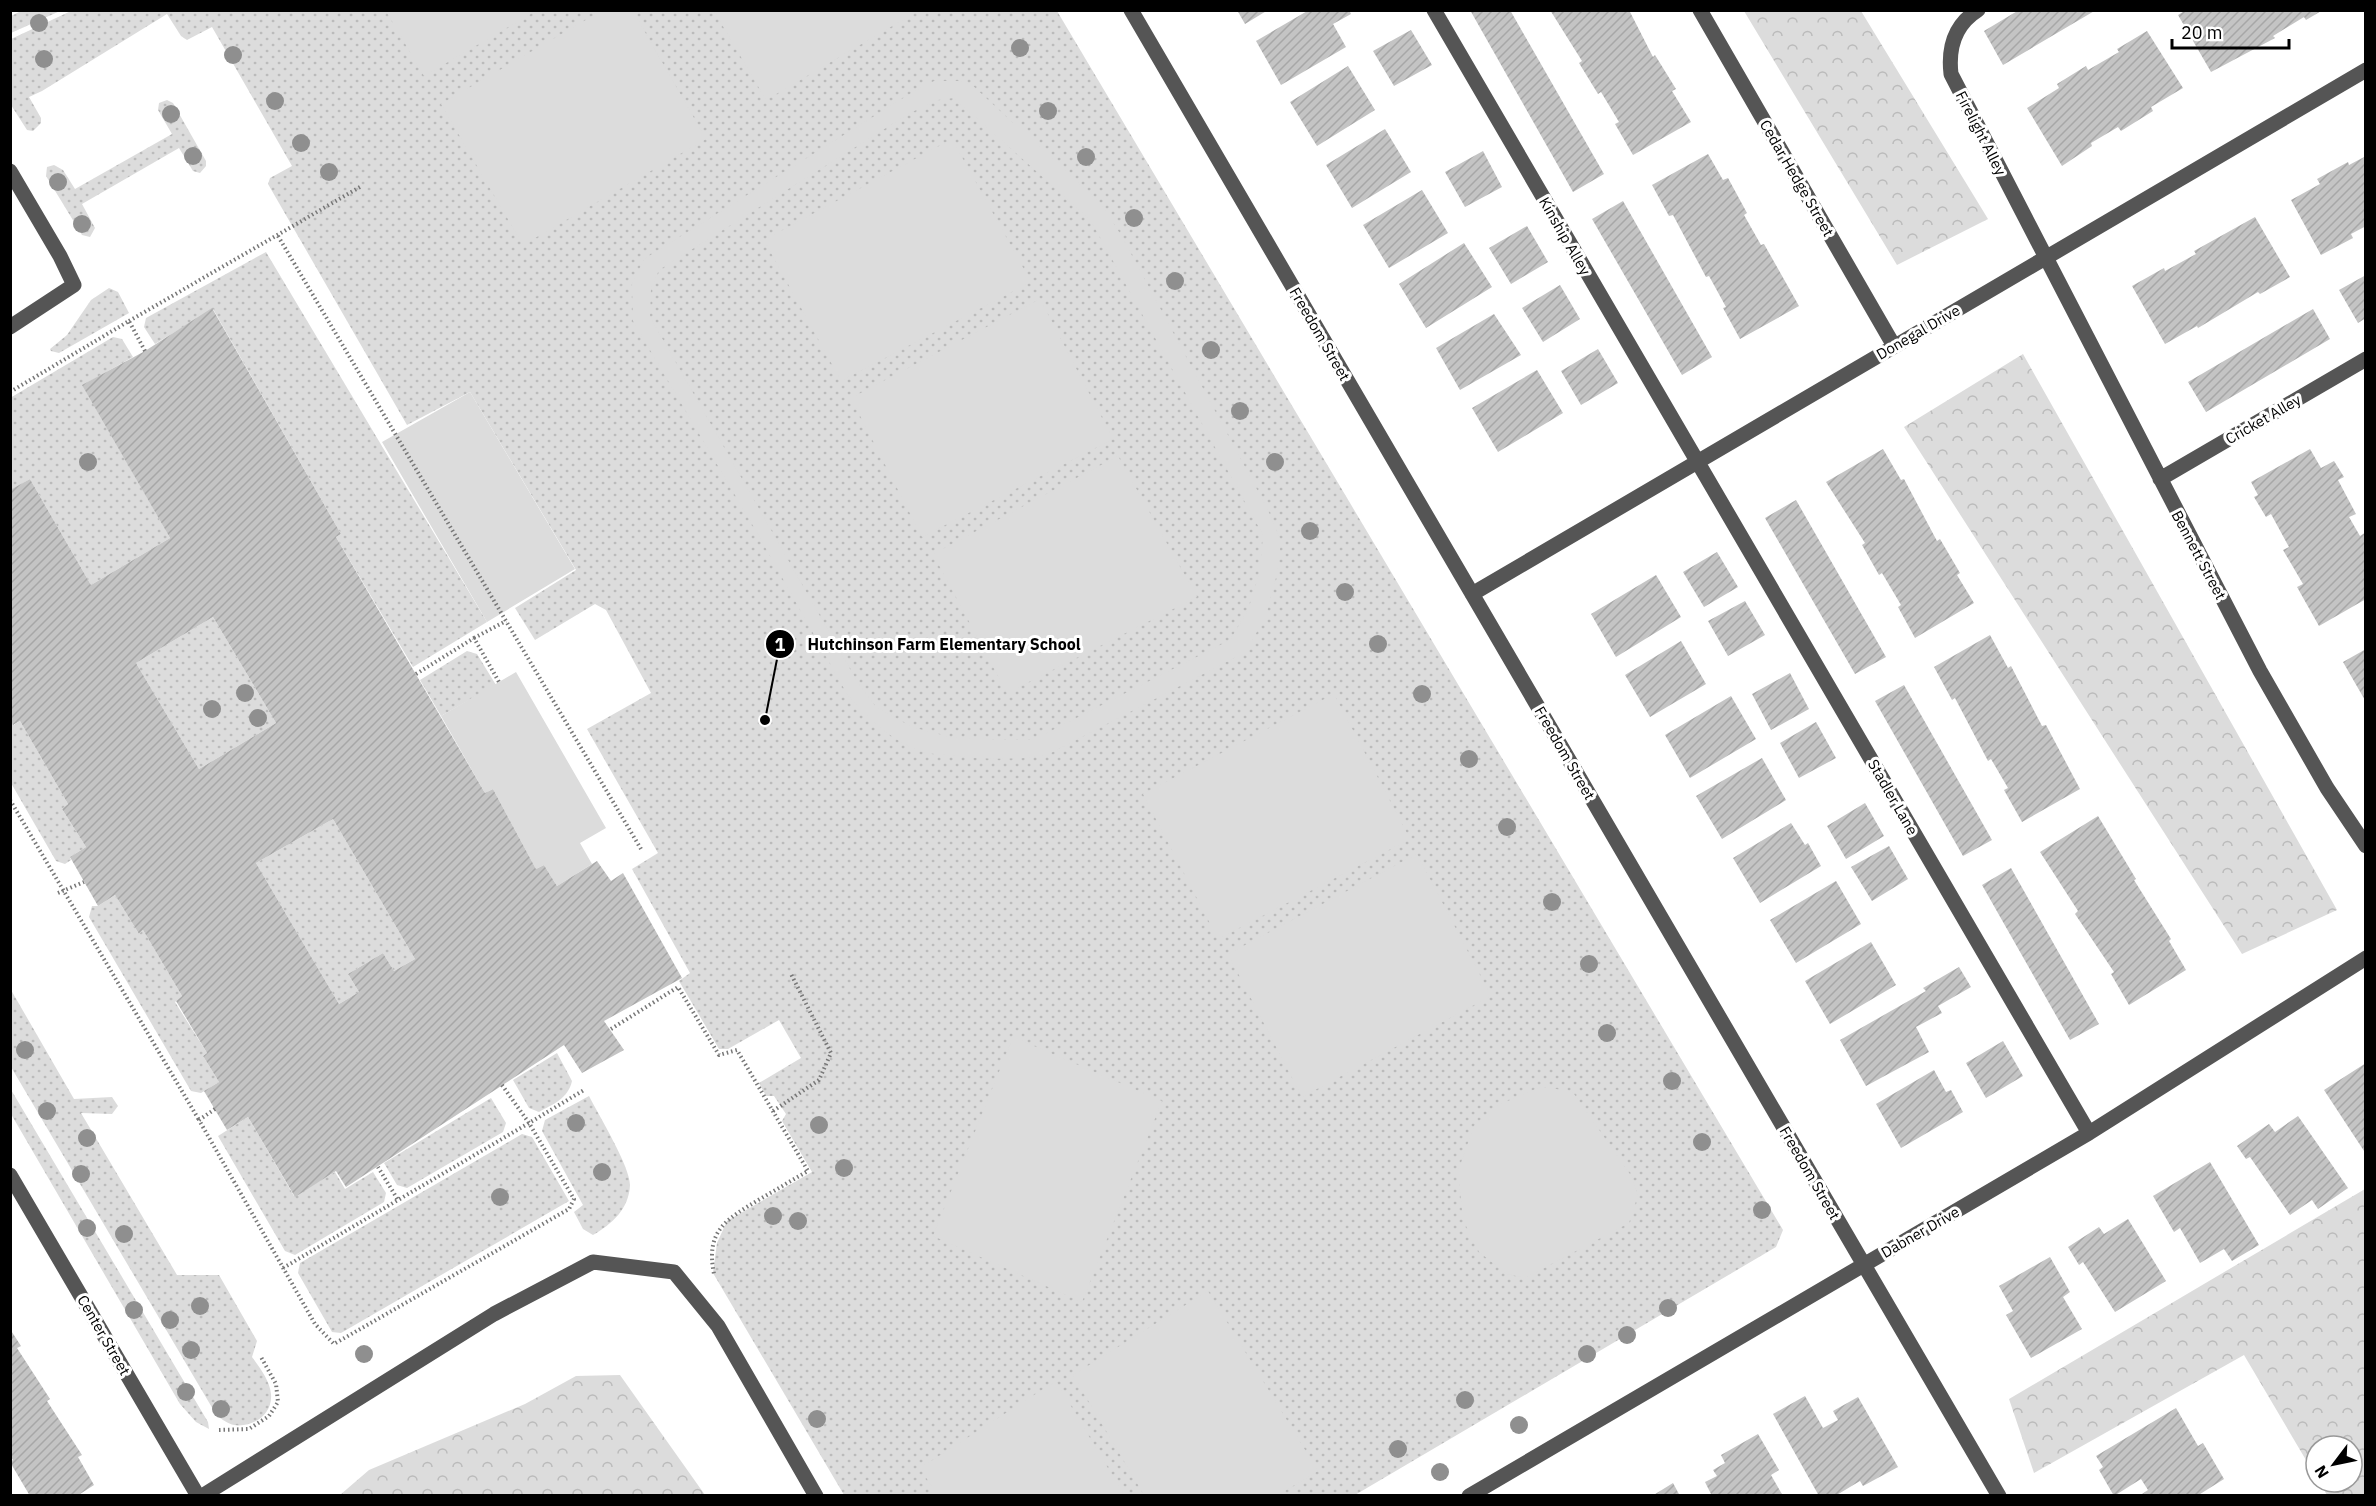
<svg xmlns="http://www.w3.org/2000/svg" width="2376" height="1506" font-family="'IBM Plex Sans',sans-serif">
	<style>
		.grass { fill: url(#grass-dots) }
		.forest { fill: url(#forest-crowns) }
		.park { fill: #dcdcdc; fill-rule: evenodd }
		.building { fill: url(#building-hatch); fill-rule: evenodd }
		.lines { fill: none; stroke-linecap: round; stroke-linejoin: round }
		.path { stroke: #777; stroke-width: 4; stroke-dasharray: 1.5 3; stroke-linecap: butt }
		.minor { stroke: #555; stroke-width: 15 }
		.tree { fill: #8f8f8f }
		.labels { text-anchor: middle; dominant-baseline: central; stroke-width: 6; stroke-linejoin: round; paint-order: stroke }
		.street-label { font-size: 15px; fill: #000; stroke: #fff }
		.leader { fill: none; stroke: #000; stroke-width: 2 }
		.callout-dot { fill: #000; stroke: #fff; stroke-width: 2 }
		.mark-label { font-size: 18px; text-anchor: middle; font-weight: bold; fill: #fff }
		.callout-label { font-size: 16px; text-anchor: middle; font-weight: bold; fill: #000; stroke: #fff; stroke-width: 6; stroke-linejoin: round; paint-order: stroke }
	</style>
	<defs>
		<pattern id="grass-dots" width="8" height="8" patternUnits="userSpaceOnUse" patternTransform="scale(1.5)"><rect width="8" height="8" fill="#dcdcdc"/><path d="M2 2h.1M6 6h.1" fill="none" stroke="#bbb" stroke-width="1.8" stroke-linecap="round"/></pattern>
		<pattern id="forest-crowns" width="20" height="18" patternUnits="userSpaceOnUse" patternTransform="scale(1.5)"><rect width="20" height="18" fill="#dcdcdc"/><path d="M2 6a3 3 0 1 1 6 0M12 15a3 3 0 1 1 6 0" fill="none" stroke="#bbb"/></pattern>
		<pattern id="building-hatch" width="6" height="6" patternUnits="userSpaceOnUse" patternTransform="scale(1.5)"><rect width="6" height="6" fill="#c4c4c4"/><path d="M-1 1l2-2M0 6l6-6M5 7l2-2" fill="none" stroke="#a7a7a7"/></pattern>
	</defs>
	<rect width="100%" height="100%" fill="#fff"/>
	<!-- grass -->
	<path class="grass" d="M 21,11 L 21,10 L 60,11 L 11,33 L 11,16 Z
		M 71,11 L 1057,11 L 1783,1230 L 1776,1247 L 1355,1495 L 844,1495 L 713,1273 L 717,1243 L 727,1221 L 812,1172 L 782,1121 L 786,1114 L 774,1096 L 766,1096 L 759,1083 L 801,1058 L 779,1020 L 728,1049 L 719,1049 L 679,981 L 690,973 L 632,869 L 658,853 L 587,729 L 651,693 L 606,610 L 595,604 L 535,640 L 515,608 L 576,570 L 470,392 L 407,425 L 268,184 L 270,178 L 292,166 L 212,27 L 187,40 L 181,36 L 167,14 L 42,91 L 29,97 L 41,118 L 41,123 L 33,131 L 27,130 L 11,105 L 11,39 Z
		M 167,100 L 173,103 L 206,161 L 206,166 L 200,173 L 193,171 L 179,148 L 82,204 L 95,228 L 90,237 L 82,235 L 46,176 L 47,167 L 54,165 L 63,170 L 75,189 L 172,134 L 158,110 L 159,103 Z
		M 266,252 L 487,622 L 413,667 L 336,537 L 341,534 L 213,309 L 155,344 L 144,327 L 146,318 Z
		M 109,288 L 118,292 L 129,313 L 59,353 L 51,351 L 50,349 L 67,335 L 91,300 Z
		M 113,337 L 122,339 L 133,357 L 83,385 L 170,538 L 91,585 L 30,479 L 11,490 L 10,398 Z
		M 213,617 L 276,723 L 199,769 L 136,663 Z
		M 467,651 L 477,654 L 496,685 L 441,716 L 420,680 Z
		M 10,720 L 14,725 L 20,721 L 68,804 L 62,809 L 86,847 L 70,857 L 71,860 L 65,864 L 56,861 L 11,783 Z
		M 333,819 L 415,959 L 394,971 L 383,953 L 348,974 L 359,992 L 339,1004 L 256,863 Z
		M 115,895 L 139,934 L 143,930 L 182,996 L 175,1002 L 207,1053 L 203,1056 L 219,1082 L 201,1093 L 191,1091 L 89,917 L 92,906 L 98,906 Z
		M 11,990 L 74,1099 L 112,1097 L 118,1106 L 112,1114 L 81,1113 L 177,1275 L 219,1275 L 257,1341 L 252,1357 C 260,1368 270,1381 271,1394 C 273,1415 252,1428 234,1425 C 228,1424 222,1419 217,1416 L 11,1067 Z
		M 557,1053 L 572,1081 C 568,1099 553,1104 539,1112 L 529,1108 L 513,1080 Z
		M 10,1088 L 208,1422 L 209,1429 L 196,1422 L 180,1404 L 11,1114 Z
		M 589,1096 C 598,1114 630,1166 630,1185 C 629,1209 612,1224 593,1235 L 583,1229 L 574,1212 L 583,1205 L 542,1131 L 545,1120 Z
		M 491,1098 L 506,1123 L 503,1132 L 407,1188 L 397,1185 L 384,1163 Z
		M 248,1117 L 294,1196 L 335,1172 L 345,1189 L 373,1172 L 386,1193 L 384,1202 L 295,1255 L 285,1251 L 218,1136 Z
		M 522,1134 L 532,1137 L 569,1201 L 341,1333 L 332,1332 L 298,1273 L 300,1263 Z"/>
	<!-- forest -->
	<path class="forest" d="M 1744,11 L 1861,11 L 1988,219 L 1897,265 Z
		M 2023,354 L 2337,910 L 2242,954 L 1904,427 Z
		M 2365,1189 L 2365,1495 L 2327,1495 L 2319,1482 L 2352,1482 L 2352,1446 L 2316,1446 L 2316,1477 L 2244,1355 L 2034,1473 L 2009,1399 Z
		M 620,1375 L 705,1495 L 340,1495 L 369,1470 L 525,1404 L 576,1376 Z"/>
	<!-- park -->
	<path class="park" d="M 603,10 L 633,11 L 706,139 L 523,245 L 441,104 Z
		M 386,11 L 536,11 L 424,76 Z
		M 714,11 L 918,11 L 766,100 Z
		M 934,81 L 958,81 L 971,84 L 1101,204 L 1121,235 L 1268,510 L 1281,541 L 1277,574 L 1266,615 L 1252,641 L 1236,657 L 1047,755 C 1013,761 980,759 946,755 C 939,754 930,754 923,752 C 892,741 868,719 847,694 L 759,536 L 633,321 L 632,284 L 644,259 L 913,92 ZM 954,98 L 1090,219 L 1263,535 L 1260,571 L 1248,610 L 1230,640 L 1033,740 L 1000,740 L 950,737 L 912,727 L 876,707 L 858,683 L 650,317 L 651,289 L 659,270 L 910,113 L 938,100 Z
		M 952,139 L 1031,282 L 841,381 L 764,240 Z
		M 1040,299 L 1113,439 L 922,537 L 851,398 Z
		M 470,392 L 575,569 L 487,622 L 382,442 Z
		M 1118,456 L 1197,597 L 1007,693 L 933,554 Z
		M 516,672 L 606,828 L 580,843 L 592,864 L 557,886 L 544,865 L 536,869 L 493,789 L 485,793 L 441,716 Z
		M 1334,694 L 1410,839 L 1218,939 L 1143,794 Z
		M 1417,854 L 1491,996 L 1302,1097 L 1228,954 Z
		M 1013,1037 L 1162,1101 L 1082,1302 L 933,1236 Z
		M 1540,1087 L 1572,1091 L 1632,1177 L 1638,1195 L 1629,1223 L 1525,1278 L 1507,1274 L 1479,1252 L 1463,1220 L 1458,1171 L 1474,1126 L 1494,1107 Z
		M 1208,1291 L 1318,1471 L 1278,1495 L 1144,1495 L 1073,1375 Z
		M 1056,1381 L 1124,1495 L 937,1495 L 920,1468 Z"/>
	<!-- building -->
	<path class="building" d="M 1237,10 L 1268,10 L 1245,24 Z
		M 1309,10 L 1349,10 L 1351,14 L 1333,24 L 1346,47 L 1281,85 L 1256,41 Z
		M 1470,10 L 1510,10 L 1604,174 L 1573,192 Z
		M 1550,10 L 1629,10 L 1653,57 L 1655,55 L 1676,89 L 1672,91 L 1691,122 L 1633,155 L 1615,124 L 1619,122 L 1601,92 L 1598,94 L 1579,63 L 1582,61 Z
		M 2019,10 L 2096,10 L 2003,65 L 1984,31 Z
		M 2186,10 L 2323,10 L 2306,20 L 2304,17 L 2273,36 L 2275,38 L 2211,72 L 2178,15 Z
		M 1411,30 L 1432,65 L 1394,86 L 1373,51 Z
		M 2147,31 L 2183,88 L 2151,107 L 2153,111 L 2121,131 L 2118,127 L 2091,143 L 2092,146 L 2062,166 L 2027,108 L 2059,88 L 2057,84 L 2086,66 L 2088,70 L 2119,52 L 2117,49 Z
		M 1348,66 L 1375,110 L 1317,146 L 1290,102 Z
		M 1385,129 L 1411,172 L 1352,208 L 1326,165 Z
		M 1483,151 L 1502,187 L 1465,207 L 1445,172 Z
		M 1708,154 L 1723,180 L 1728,178 L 1747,213 L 1744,215 L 1761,245 L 1764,244 L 1799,306 L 1740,339 L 1723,308 L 1726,307 L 1709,276 L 1706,277 L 1673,215 L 1669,216 L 1652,185 Z
		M 2366,156 L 2366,226 L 2351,234 L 2353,238 L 2321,255 L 2291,200 L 2320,184 L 2317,179 L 2348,162 L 2349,165 Z
		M 1422,190 L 1448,233 L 1389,268 L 1363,225 Z
		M 1623,201 L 1712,357 L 1682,375 L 1592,219 Z
		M 2255,217 L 2290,277 L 2260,294 L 2258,292 L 2198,328 L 2197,326 L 2165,344 L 2132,286 L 2164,268 L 2165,271 L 2196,254 L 2194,251 Z
		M 1527,226 L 1548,262 L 1511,284 L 1489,248 Z
		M 1464,243 L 1492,287 L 1426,328 L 1399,284 Z
		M 2366,275 L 2366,318 L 2358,323 L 2339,290 Z
		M 1560,285 L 1580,319 L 1543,342 L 1522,308 Z
		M 212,308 L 341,534 L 336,537 L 485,793 L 493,789 L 536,869 L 544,865 L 557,886 L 597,861 L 611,881 L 623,873 L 682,978 L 604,1021 L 624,1050 L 582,1073 L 564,1045 L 346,1187 L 336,1171 L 295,1197 L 248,1117 L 227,1130 L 204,1091 L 219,1082 L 203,1056 L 207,1053 L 176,1001 L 182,996 L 143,930 L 139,934 L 115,895 L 98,906 L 70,857 L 86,847 L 62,809 L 68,804 L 20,721 L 13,725 L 10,720 L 10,490 L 30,479 L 91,585 L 170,538 L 82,385 L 145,351 ZM 213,617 L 276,723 L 199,769 L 136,663 ZM 333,819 L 415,959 L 394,971 L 383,953 L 348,974 L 359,992 L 339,1004 L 256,863 Z
		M 2313,309 L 2330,339 L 2206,412 L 2188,382 Z
		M 1494,314 L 1521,355 L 1460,390 L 1436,348 Z
		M 1598,349 L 1618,383 L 1581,405 L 1561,371 Z
		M 1537,370 L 1563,413 L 1498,452 L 1472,408 Z
		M 1883,449 L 1901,480 L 1904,479 L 1937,541 L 1940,539 L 1960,573 L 1957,575 L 1974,603 L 1915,638 L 1898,607 L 1901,605 L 1882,573 L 1879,575 L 1862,545 L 1865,543 L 1826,482 Z
		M 2310,449 L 2321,468 L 2334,461 L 2344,477 L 2338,480 L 2356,514 L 2349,517 L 2360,536 L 2366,532 L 2366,599 L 2319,626 L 2297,587 L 2303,584 L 2283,550 L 2289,547 L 2271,514 L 2266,517 L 2254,497 L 2258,495 L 2251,482 Z
		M 1796,500 L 1886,657 L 1855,674 L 1765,518 Z
		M 1717,552 L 1738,587 L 1704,607 L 1683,572 Z
		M 1656,575 L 1681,617 L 1616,657 L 1591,614 Z
		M 1745,601 L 1765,635 L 1728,656 L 1708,621 Z
		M 1990,635 L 2008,668 L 2011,666 L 2042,726 L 2046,725 L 2080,789 L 2022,822 L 2004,790 L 2008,788 L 1991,759 L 1988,761 L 1956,700 L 1955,698 L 1952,700 L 1934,667 Z
		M 1681,641 L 1706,684 L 1650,717 L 1625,675 Z
		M 2366,649 L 2366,702 L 2343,662 Z
		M 1790,673 L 1809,709 L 1771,730 L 1752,694 Z
		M 1904,685 L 1992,840 L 1963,856 L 1875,701 Z
		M 1731,696 L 1756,739 L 1690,778 L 1665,735 Z
		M 1816,722 L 1836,758 L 1799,778 L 1780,743 Z
		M 1762,758 L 1786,800 L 1722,839 L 1696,796 Z
		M 1865,803 L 1884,836 L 1846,859 L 1827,826 Z
		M 2098,816 L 2136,879 L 2134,880 L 2171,939 L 2169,941 L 2186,970 L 2129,1005 L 2111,974 L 2114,972 L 2075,914 L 2078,911 L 2040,852 Z
		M 1791,823 L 1805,845 L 1808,843 L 1821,866 L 1760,903 L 1733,858 Z
		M 1889,846 L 1908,879 L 1872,901 L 1851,867 Z
		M 2011,868 L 2099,1024 L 2070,1040 L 1982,885 Z
		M 1836,881 L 1861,924 L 1796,963 L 1770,920 Z
		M 1871,942 L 1896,985 L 1830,1024 L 1805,981 Z
		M 1959,967 L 1971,987 L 1938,1006 L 1942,1013 L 1916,1027 L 1929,1052 L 1866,1086 L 1840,1040 L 1926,991 L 1923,988 Z
		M 2003,1041 L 2023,1076 L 1986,1098 L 1966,1063 Z
		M 2366,1063 L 2366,1154 L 2324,1090 Z
		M 1934,1070 L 1946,1092 L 1951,1090 L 1963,1112 L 1901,1148 L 1876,1104 Z
		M 2298,1116 L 2348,1188 L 2318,1209 L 2312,1200 L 2290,1215 L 2250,1157 L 2246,1159 L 2237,1146 L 2269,1124 L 2275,1132 Z
		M 2210,1162 L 2259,1245 L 2232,1261 L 2224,1249 L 2200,1263 L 2180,1228 L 2174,1232 L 2153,1196 Z
		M 2128,1219 L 2166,1281 L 2115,1312 L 2083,1262 L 2079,1265 L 2068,1247 L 2099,1227 L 2104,1234 Z
		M 2050,1257 L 2070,1292 L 2063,1297 L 2082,1329 L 2031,1358 L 2006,1315 L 2013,1311 L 1999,1286 Z
		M 10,1329 L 21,1346 L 17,1348 L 50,1399 L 47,1401 L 82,1455 L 78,1457 L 94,1485 L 77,1496 L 30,1496 L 10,1462 L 13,1460 L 10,1456 Z
		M 1805,1396 L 1823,1428 L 1838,1420 L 1833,1411 L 1858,1397 L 1898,1467 L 1863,1486 L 1860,1481 L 1835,1496 L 1819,1496 L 1773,1414 Z
		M 2176,1408 L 2198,1446 L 2203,1443 L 2224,1479 L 2197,1496 L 2139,1496 L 2148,1490 L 2141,1479 L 2114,1496 L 2099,1470 L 2103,1467 L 2096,1456 Z
		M 1758,1434 L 1779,1470 L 1771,1475 L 1783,1496 L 1712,1496 L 1705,1482 L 1717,1476 L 1713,1470 L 1725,1463 L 1721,1455 Z
		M 1673,1483 L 1680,1496 L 1652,1496 Z"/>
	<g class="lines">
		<!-- path -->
		<path class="path" d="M 278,236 L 641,849
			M 129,321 L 360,187
			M 10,392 L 129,321 L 145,351
			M 474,638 L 506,621
			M 416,674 L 474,638 L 499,682
			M 10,800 L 199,1120
			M 58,893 L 84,882
			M 611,1029 L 678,987 L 719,1055 L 737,1050 L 808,1171 C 792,1180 776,1190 760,1199 C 727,1219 705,1230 714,1274
			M 502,1085 L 529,1123 L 584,1090
			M 215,1109 L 199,1120 L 315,1324 L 334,1344 L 569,1209 L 574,1199 L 529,1123 L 398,1200 L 378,1167
			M 773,1111 L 819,1080 L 831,1053 L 791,974
			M 283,1268 L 398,1200
			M 219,1430 L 249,1429 L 269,1416 L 278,1402 L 276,1384 L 261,1357"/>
		<!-- minor -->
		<path class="minor" d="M 1131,10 L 1999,1496
			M 1434,10 L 2089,1133
			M 1700,10 L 1894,346
			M 1978,10 C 1954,25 1948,48 1951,74 L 2260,671 L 2327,788 L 2366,846
			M 10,171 L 60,256 L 74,285 L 10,327
			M 2160,479 L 2366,359
			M 1472,594 L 2366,70
			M 10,1175 L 198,1496
			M 202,1496 L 494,1314 L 593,1262 L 674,1272 L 718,1326 L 816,1496
			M 1469,1496 L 2089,1133 L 2366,958"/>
	</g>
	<!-- trees -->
	<g class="tree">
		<circle cx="39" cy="23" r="9"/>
		<circle cx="1020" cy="48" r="9"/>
		<circle cx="233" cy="55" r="9"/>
		<circle cx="44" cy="59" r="9"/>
		<circle cx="275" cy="101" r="9"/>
		<circle cx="1048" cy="111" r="9"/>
		<circle cx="171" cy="114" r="9"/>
		<circle cx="301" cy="143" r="9"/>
		<circle cx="193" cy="156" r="9"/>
		<circle cx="1086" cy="157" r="9"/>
		<circle cx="329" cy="172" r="9"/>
		<circle cx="58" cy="182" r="9"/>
		<circle cx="1134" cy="218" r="9"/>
		<circle cx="82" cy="224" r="9"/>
		<circle cx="1175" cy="281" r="9"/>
		<circle cx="1211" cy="350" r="9"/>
		<circle cx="1240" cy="411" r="9"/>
		<circle cx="88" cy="462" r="9"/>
		<circle cx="1275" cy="462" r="9"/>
		<circle cx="1310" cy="531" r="9"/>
		<circle cx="1345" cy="592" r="9"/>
		<circle cx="1378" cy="644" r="9"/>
		<circle cx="245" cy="693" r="9"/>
		<circle cx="1422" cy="694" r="9"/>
		<circle cx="212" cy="709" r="9"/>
		<circle cx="258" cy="718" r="9"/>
		<circle cx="1469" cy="759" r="9"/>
		<circle cx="1507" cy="827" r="9"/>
		<circle cx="1552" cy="902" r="9"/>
		<circle cx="1589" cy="964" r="9"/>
		<circle cx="1607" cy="1033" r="9"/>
		<circle cx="25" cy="1050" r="9"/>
		<circle cx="1672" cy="1081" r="9"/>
		<circle cx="47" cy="1111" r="9"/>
		<circle cx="576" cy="1123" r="9"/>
		<circle cx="819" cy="1125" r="9"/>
		<circle cx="87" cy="1138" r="9"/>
		<circle cx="1702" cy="1142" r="9"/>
		<circle cx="844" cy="1168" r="9"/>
		<circle cx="602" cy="1172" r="9"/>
		<circle cx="81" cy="1174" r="9"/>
		<circle cx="500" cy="1197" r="9"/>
		<circle cx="1762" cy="1210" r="9"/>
		<circle cx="773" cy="1216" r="9"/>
		<circle cx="798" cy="1221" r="9"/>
		<circle cx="87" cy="1228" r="9"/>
		<circle cx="124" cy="1234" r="9"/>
		<circle cx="200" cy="1306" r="9"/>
		<circle cx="1668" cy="1308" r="9"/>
		<circle cx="134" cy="1310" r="9"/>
		<circle cx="170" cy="1320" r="9"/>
		<circle cx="1627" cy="1335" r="9"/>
		<circle cx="191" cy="1350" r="9"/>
		<circle cx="364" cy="1354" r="9"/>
		<circle cx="1587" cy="1354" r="9"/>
		<circle cx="186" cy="1392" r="9"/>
		<circle cx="1465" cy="1400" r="9"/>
		<circle cx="221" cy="1409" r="9"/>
		<circle cx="817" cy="1419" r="9"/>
		<circle cx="1519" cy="1425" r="9"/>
		<circle cx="1398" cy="1449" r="9"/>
		<circle cx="1440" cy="1472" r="9"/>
	</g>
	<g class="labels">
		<!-- street labels -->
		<g class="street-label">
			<text transform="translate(1981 133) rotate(63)">Firelight Alley</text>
			<text transform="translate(1797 178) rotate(60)">Cedar Hedge Street</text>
			<text transform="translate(1565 236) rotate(60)">Kinship Alley</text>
			<text transform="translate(1918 332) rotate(-30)">Donegal Drive</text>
			<text transform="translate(1320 334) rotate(60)">Freedom Street</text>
			<text transform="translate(2263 419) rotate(-30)">Cricket Alley</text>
			<text transform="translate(2199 555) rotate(62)">Bennett Street</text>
			<text transform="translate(1565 753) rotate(60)">Freedom Street</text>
			<text transform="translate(1893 797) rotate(60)">Stadler Lane</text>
			<text transform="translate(1810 1173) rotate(60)">Freedom Street</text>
			<text transform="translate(1920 1232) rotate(-30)">Dabner Drive</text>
			<text transform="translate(104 1335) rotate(60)">Center Street</text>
		</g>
	</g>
	<!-- callouts -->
	<path class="leader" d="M765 720L780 644"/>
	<g class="callout-dot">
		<circle cx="765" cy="720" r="6"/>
		<circle cx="780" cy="644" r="15"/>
	</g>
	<g class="mark-label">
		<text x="780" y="651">1</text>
	</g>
	<g class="callout-label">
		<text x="944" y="650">Hutchinson Farm Elementary School</text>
	</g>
	<!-- border -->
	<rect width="2376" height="1506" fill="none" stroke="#000000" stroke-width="24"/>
	<!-- north arrow -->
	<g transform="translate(2334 1464) rotate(238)"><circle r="28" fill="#ffffff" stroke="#999999" stroke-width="1.5"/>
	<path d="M0-4.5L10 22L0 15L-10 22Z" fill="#000000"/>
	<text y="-9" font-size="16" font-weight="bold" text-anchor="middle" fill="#000000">N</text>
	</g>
	<!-- scale -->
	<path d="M2172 39v9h117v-9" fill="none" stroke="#000000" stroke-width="3"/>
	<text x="2181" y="39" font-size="18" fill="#000000" stroke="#ffffff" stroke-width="4.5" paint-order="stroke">20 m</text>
</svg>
